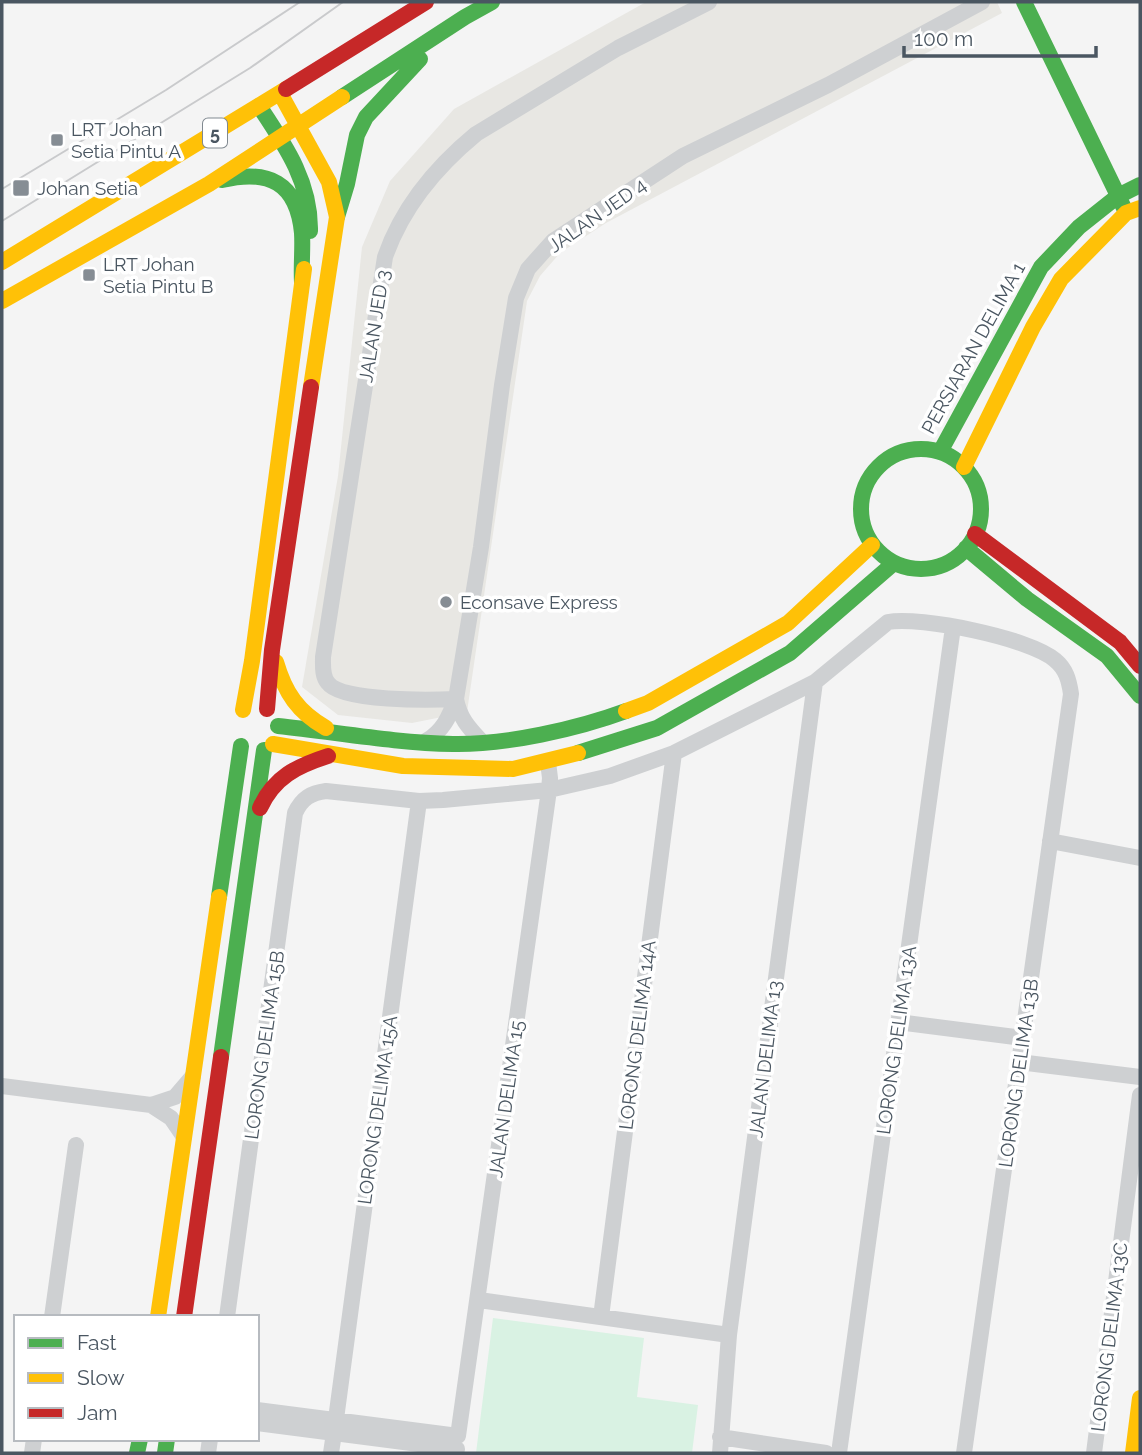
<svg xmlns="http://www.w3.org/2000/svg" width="1142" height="1455" font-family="Raleway,sans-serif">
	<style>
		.commercial { fill: #e8e7e3 }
		.green { fill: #d9f2e3 }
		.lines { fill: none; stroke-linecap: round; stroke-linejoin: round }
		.street { stroke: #ced0d2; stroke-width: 16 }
		.fast { stroke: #4caf50; stroke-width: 16 }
		.slow { stroke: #ffc107; stroke-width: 16 }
		.jam { stroke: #c62828; stroke-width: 16 }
		.tram { stroke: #c9cacc; stroke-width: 2 }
		.poi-dot { fill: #868d94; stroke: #fff; stroke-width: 2.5 }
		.labels { text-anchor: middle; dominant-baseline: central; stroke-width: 7; stroke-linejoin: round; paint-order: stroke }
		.shield { fill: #fff; stroke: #808990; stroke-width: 2 }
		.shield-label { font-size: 18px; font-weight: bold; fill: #4a5661 }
		.poi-label { font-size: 19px; fill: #4a5661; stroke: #fff; text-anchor: start }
		.street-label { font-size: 19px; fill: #4a5661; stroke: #fff }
	</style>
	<rect width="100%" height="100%" fill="#f4f4f4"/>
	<!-- commercial -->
	<path class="commercial" d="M 646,2 L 997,2 L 1002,13 L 606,223 L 560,253 L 540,276 L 527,301 L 467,712 L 412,723 L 338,715 L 302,687 L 338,476 L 362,247 L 390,181 L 454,109 Z"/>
	<!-- green -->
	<path class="green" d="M 493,1318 L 644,1338 L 637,1397 L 698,1405 L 692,1453 L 476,1453 Z"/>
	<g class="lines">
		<!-- street -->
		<path class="street" d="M 456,699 C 432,700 341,702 328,683 C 322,676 323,666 323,657 L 385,257 C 402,208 436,167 476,134 L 618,48 L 709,2
			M 456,699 C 460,719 469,728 482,742
			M 426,741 C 443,731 449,717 456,699 L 481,547 L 502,385 L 516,298 L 528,269 L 553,241 L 683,156 L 828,85 L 982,2
			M 1050,841 L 1140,858
			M 898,1022 L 1023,1038
			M 1019,1062 L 1140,1077
			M 2,1086 L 151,1105 L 175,1097 L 193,1076
			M 151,1105 L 171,1118 L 184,1137
			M 479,1300 L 729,1335
			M 52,1317 L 76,1145
			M 227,1317 L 295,813 C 302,798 311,793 326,791 L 419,801 L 443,800 L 549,790 L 610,776 L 674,753 L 815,682 L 888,622 C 920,616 1030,638 1055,660 C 1066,669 1069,680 1071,694 L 964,1453
			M 601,1317 L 674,753
			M 257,1410 L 458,1436 L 549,790 L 550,778 L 548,762
			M 336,1419 L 419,801
			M 257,1423 L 457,1449 L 456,1453
			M 720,1437 L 826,1453
			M 32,1453 L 34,1439
			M 208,1453 L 210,1439
			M 331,1453 L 334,1433
			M 720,1453 L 729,1335 L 815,682
			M 839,1453 L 953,627
			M 1094,1453 L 1140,1095"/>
		<!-- fast -->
		<path class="fast" d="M 1024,2 L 1124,208
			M 342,97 L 465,17 L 492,2
			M 259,106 C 285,145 311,182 310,231
			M 222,180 C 268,169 297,182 302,233 C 303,249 301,266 302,282
			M 337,217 L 347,184 L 357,135 L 366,117 L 420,59
			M861 509a60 60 0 1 1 120 0a60 60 0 1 1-120 0Z
			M 940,452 L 1041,267 L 1079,227 L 1118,196 L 1140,185
			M 966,548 L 1027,599 L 1107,656 L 1140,696
			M 278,726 C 336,732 395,743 453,744 C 506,745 577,729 626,711
			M 578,753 L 657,728 L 790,653 L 894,563
			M 219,897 L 241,746
			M 221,1057 L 264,750
			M 137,1453 L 140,1439
			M 165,1453 L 167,1439"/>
		<!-- slow -->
		<path class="slow" d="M 280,93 L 329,182 L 337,217 L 311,387
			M 2,262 L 286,89
			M 2,301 L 209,184 L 342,97
			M 964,467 L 1033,327 L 1061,279 L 1126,213 L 1140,208
			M 276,662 C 285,693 298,712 326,728
			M 243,710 L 252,661 L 304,269
			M 626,711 L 648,703 L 788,623 L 872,545
			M 273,744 L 403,766 L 513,769 L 578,753
			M 158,1317 L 219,897
			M 1133,1453 L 1140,1398"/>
		<!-- jam -->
		<path class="jam" d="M 286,89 L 426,2
			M 975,534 L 1120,642 L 1140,666
			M 267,709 L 272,650 L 311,387
			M 260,808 C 274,777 297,766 328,756
			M 184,1317 L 221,1057"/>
		<!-- tram -->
		<path class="tram" d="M 2,189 L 166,90 L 300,2
			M 2,221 L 250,68 L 343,2"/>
	</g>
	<!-- markers -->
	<g class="poi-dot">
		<rect x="50" y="133" width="14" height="14" rx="3.5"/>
		<rect x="12" y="179" width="18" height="18" rx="3.5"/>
		<rect x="82" y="268" width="14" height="14" rx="3.5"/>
		<circle cx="446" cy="602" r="7"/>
	</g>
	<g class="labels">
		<!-- shield labels -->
		<rect class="shield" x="203" y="118.5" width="24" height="29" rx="5"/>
		<g class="shield-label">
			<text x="215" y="133">5</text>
		</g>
		<!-- poi labels -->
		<g class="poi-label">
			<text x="71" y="129">LRT Johan<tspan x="71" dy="22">Setia Pintu A</tspan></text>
			<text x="37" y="188">Johan Setia</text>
			<text x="103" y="264">LRT Johan<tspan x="103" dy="22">Setia Pintu B</tspan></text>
			<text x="460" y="602">Econsave Express</text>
		</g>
		<!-- street labels -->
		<g class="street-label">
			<text transform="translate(597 215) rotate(-35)">JALAN JED 4</text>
			<text transform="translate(374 326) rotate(-81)">JALAN JED 3</text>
			<text transform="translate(973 348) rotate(-61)">PERSIARAN DELIMA 1</text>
			<text transform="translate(637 1035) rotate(-83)">LORONG DELIMA 14A</text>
			<text transform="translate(896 1040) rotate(-82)">LORONG DELIMA 13A</text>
			<text transform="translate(264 1045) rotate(-82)">LORONG DELIMA 15B</text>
			<text transform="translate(765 1059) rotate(-83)">JALAN DELIMA 13</text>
			<text transform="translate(1018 1073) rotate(-82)">LORONG DELIMA 13B</text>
			<text transform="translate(506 1099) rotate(-82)">JALAN DELIMA 15</text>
			<text transform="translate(377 1110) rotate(-82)">LORONG DELIMA 15A</text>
			<text transform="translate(1109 1337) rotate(-83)">LORONG DELIMA 13C</text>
		</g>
	</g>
	<!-- border -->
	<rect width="1142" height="1455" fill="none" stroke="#4a5661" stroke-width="7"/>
	<!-- legend -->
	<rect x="14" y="1315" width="245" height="126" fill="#ffffff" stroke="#b7bbc0" stroke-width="2"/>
	<rect x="28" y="1338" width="35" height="10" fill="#4caf50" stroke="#b7bbc0" stroke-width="2"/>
	<text x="77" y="1350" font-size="21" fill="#4a5661">Fast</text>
	<rect x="28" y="1373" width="35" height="10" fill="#ffc107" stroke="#b7bbc0" stroke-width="2"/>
	<text x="77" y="1385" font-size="21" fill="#4a5661">Slow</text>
	<rect x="28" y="1408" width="35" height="10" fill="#c62828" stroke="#b7bbc0" stroke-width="2"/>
	<text x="77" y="1420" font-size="21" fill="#4a5661">Jam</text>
	<!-- scale -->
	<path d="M904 46v10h192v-10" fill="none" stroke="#4a5661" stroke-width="3.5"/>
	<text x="914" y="46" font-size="21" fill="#4a5661" stroke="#ffffff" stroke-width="5" paint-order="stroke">100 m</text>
</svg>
